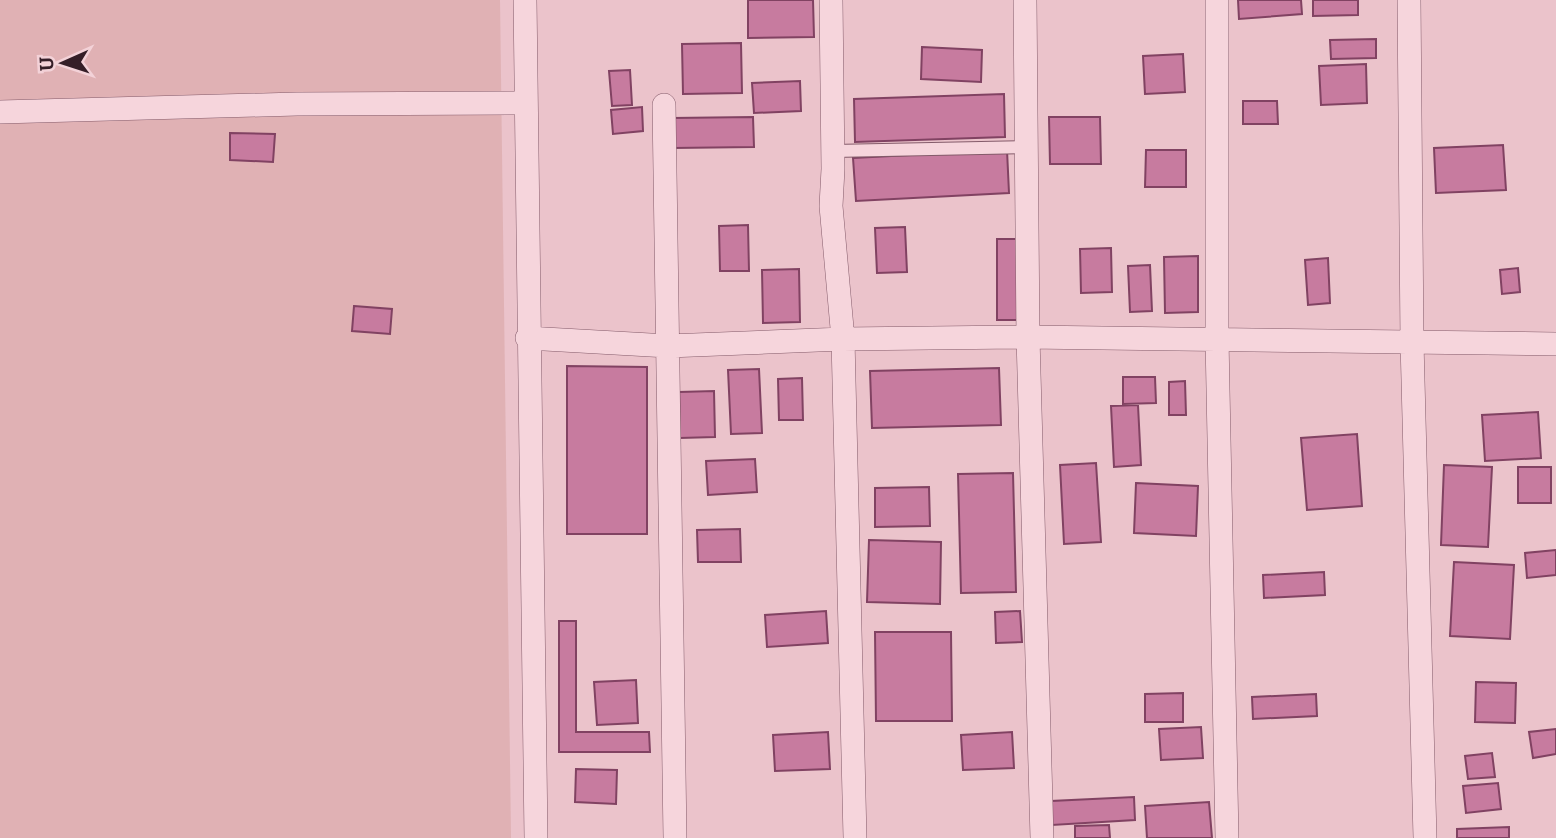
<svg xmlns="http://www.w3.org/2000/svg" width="1556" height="838" font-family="Bitter,serif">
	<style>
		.farmland { fill: #e0b1b4 }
		.building { fill: #c77b9f; stroke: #814262; stroke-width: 2 }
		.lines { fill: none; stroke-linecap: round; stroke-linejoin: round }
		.service-casing { stroke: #845b6a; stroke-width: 14 }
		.minor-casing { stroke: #845b6a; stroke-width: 24 }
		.service { stroke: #f6d5dc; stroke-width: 12 }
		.minor { stroke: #f6d5dc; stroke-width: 23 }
	</style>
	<rect width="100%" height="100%" fill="#ebc3cb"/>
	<!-- farmland -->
	<path class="farmland" d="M 0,0 L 500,0 L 511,838 L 0,838 Z"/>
	<!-- building -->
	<path class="building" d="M 748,0 L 813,0 L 814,37 L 748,38 Z
		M 1238,0 L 1301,0 L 1302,14 L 1239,19 Z
		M 1313,0 L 1358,0 L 1358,15 L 1313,16 Z
		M 1376,39 L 1376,58 L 1331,59 L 1330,40 Z
		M 741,43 L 742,93 L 683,94 L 682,44 Z
		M 922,47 L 982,50 L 981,82 L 921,79 Z
		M 1183,54 L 1185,92 L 1145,94 L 1143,56 Z
		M 1366,64 L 1367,103 L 1321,105 L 1319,66 Z
		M 630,70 L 632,105 L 612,106 L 609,71 Z
		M 800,81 L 801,111 L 754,113 L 752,83 Z
		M 1004,94 L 1005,137 L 855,142 L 854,99 Z
		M 1243,101 L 1277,101 L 1278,124 L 1243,124 Z
		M 642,107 L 643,131 L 613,134 L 611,110 Z
		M 753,117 L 754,147 L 673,148 L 672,118 Z
		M 1049,117 L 1100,117 L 1101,164 L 1050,164 Z
		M 230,133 L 275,134 L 273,162 L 230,160 Z
		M 1503,145 L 1506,190 L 1436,193 L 1434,148 Z
		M 1007,150 L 1009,193 L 856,201 L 853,158 Z
		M 1146,150 L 1186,150 L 1186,187 L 1145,187 Z
		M 748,225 L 749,271 L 720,271 L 719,226 Z
		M 905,227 L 907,272 L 877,273 L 875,228 Z
		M 997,239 L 1021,239 L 1022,320 L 997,320 Z
		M 1111,248 L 1112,292 L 1081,293 L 1080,249 Z
		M 1198,256 L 1198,312 L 1165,313 L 1164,257 Z
		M 1328,258 L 1330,303 L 1308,305 L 1305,260 Z
		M 1150,265 L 1152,311 L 1130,312 L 1128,266 Z
		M 1518,268 L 1520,292 L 1502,294 L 1500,270 Z
		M 799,269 L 800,322 L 763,323 L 762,270 Z
		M 354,306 L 392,309 L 390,334 L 352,331 Z
		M 567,366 L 647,367 L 647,534 L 567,534 Z
		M 999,368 L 1001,425 L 872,428 L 870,371 Z
		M 759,369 L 762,433 L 731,434 L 728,370 Z
		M 1123,377 L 1155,377 L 1156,403 L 1123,404 Z
		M 802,378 L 803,420 L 779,420 L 778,379 Z
		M 1185,381 L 1186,415 L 1169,415 L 1169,382 Z
		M 714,391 L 715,437 L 680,438 L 679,392 Z
		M 1138,405 L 1141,465 L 1114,467 L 1111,406 Z
		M 1538,412 L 1541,458 L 1485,461 L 1482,415 Z
		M 1357,434 L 1362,506 L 1307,510 L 1301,438 Z
		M 755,459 L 757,492 L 708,495 L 706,461 Z
		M 1096,463 L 1101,542 L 1064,544 L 1060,465 Z
		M 1444,465 L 1492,467 L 1488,547 L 1441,545 Z
		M 1518,467 L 1551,467 L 1551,503 L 1518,503 Z
		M 1013,473 L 1016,592 L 961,593 L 958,474 Z
		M 1136,483 L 1198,486 L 1196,536 L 1134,533 Z
		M 929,487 L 930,526 L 875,527 L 875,488 Z
		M 740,529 L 741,562 L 698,562 L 697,530 Z
		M 869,540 L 941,542 L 940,604 L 867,602 Z
		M 1556,550 L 1556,575 L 1527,578 L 1525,553 Z
		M 1454,562 L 1514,565 L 1510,639 L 1450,636 Z
		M 1324,572 L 1325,595 L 1264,598 L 1263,575 Z
		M 826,611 L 828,643 L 767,647 L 765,615 Z
		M 1020,611 L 1022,642 L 996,643 L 995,612 Z
		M 559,621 L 576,621 L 576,732 L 649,732 L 650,752 L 559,752 Z
		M 875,632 L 951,632 L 952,721 L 876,721 Z
		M 636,680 L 638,723 L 597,725 L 594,682 Z
		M 1476,682 L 1516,683 L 1515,723 L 1475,722 Z
		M 1183,693 L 1183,722 L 1145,722 L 1145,694 Z
		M 1316,694 L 1317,716 L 1253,719 L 1252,697 Z
		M 1201,727 L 1203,758 L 1161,760 L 1159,729 Z
		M 1556,729 L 1556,754 L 1533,758 L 1529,732 Z
		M 828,732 L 830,769 L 775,771 L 773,735 Z
		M 1012,732 L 1014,768 L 963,770 L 961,735 Z
		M 1492,753 L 1495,777 L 1468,779 L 1465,756 Z
		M 576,769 L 617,770 L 616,804 L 575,802 Z
		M 1498,783 L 1501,809 L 1466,813 L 1463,786 Z
		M 1134,797 L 1135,820 L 1052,825 L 1051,801 Z
		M 1209,802 L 1212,838 L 1147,838 L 1145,806 Z
		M 1109,825 L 1110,838 L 1075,838 L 1075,826 Z
		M 1509,827 L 1509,838 L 1457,838 L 1457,829 Z"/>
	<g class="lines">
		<defs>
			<path id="service" d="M 833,151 L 1027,147"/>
			<path id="minor" d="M 525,0 L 536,838
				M 831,0 L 833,169 L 831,206 L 843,339 L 855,838
				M 1025,0 L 1028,337 L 1042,838
				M 1217,0 L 1217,339 L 1227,838
				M 1409,0 L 1412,342 L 1425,838
				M 664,105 L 675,838
				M 0,112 L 297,104 L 525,103
				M 527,338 L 668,346 L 843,339 L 1028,337 L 1556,344"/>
		</defs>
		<!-- service casing -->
		<use href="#service" class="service-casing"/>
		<!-- minor casing -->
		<use href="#minor" class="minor-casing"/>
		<!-- service -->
		<use href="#service" class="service"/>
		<!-- minor -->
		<use href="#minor" class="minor"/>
	</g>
	<!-- north arrow -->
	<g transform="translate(63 63) rotate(267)" stroke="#f3d2d8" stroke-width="5" paint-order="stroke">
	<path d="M0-5L12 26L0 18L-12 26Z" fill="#351e27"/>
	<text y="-10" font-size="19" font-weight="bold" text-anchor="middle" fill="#351e27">U</text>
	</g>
</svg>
